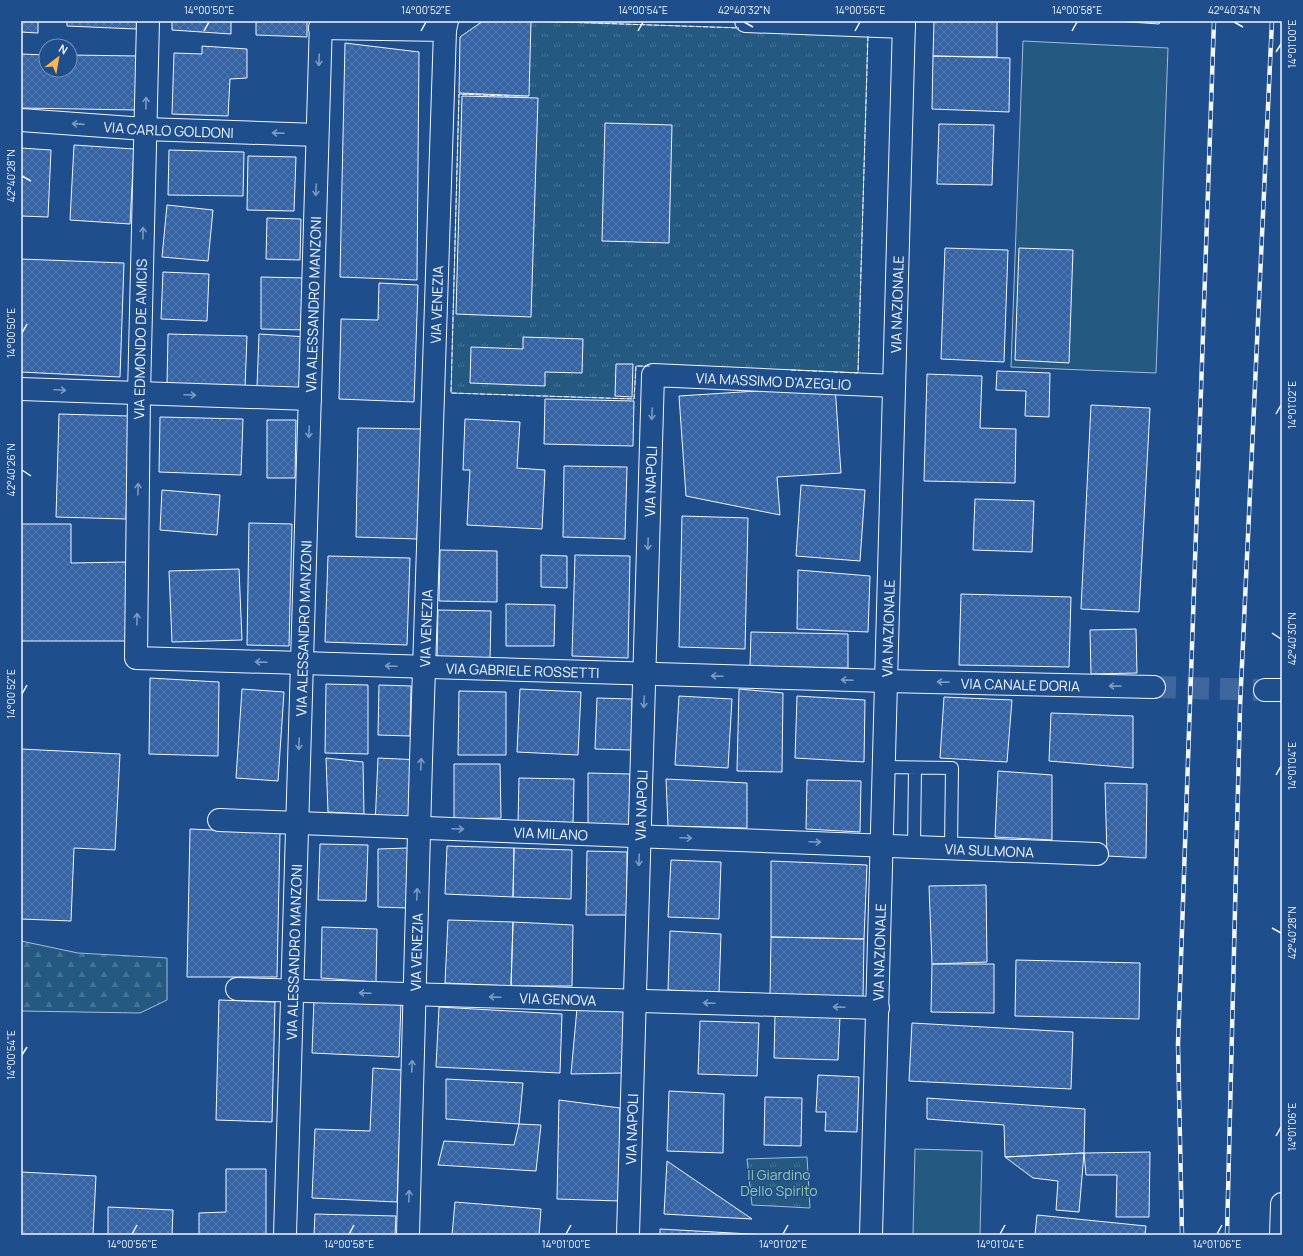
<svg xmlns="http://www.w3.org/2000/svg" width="1303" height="1256" font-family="Manrope,sans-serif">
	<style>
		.green { fill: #245a82; stroke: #a8bbd7 }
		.forest { fill: url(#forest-firs); stroke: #a8bbd7 }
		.park { fill: url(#park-tufts); stroke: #a8bbd7 }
		.building { fill: url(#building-cross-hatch); stroke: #f2f6ff }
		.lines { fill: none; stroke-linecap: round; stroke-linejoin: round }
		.street-tunnel { stroke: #3f679d; stroke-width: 22; stroke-dasharray: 22 11; stroke-linecap: butt }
		.lane-casing { stroke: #f2f6ff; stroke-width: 14 }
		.street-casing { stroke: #f2f6ff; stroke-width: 24 }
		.primary-casing { stroke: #f2f6ff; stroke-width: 24 }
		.lane { stroke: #1f4e8c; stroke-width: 12 }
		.street { stroke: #1f4e8c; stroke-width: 22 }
		.primary { stroke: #1f4e8c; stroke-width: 22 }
		.rail-casing { stroke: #f2f6ff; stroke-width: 4.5 }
		.rail { stroke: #1f4e8c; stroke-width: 3; stroke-dasharray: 9; stroke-linecap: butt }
		.fence { stroke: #f2f6ff; stroke-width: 1; stroke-dasharray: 5 2; stroke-linecap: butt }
		.oneway { stroke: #7e9ac0 }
		.ticks { fill: none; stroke: #f2f6ff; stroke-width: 1.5 }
		.labels { text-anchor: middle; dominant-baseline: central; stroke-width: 3; stroke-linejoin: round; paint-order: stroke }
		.street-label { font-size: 14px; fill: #f2f6ff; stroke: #1f4e8c }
		.park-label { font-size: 14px; fill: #97c8a6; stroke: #1f4e8c }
		.neatline { fill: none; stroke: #f2f6ff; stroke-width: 1.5 }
		.ticks-label { font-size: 10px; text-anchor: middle; fill: #f2f6ff }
	</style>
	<defs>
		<pattern id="forest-firs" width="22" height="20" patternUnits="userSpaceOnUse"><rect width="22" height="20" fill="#245a82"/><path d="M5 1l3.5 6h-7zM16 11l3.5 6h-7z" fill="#447295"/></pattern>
		<pattern id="park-tufts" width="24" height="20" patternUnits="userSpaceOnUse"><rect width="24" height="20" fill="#245a82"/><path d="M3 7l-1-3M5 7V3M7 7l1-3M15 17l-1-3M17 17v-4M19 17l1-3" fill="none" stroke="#447295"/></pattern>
		<pattern id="building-cross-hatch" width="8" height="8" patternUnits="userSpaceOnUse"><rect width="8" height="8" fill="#3563a3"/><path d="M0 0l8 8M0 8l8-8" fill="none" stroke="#537ab1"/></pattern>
	</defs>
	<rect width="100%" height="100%" fill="#1f4e8c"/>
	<!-- green -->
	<path class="green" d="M 1023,41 L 1168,48 L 1156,373 L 1011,367 Z
		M 915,1149 L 982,1151 L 980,1235 L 913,1235 Z"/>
	<!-- forest -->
	<path class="forest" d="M 21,941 L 78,953 L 167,958 L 167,1000 L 140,1013 L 21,1011 Z"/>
	<!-- park -->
	<path class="park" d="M 529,21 L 868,32 L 858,373 L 637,366 L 636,366 L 634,399 L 451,393 L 459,94 L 527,97 Z
		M 807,1157 L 810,1208 L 752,1205 L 747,1159 Z"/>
	<!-- building -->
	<path class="building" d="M 21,21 L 38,21 L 38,33 L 21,32 Z
		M 67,21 L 137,21 L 136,29 L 67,26 Z
		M 172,21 L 231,21 L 231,34 L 172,30 Z
		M 256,21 L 307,21 L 307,37 L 256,35 Z
		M 483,21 L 531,21 L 529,96 L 459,93 L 460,37 Z
		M 934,21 L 997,21 L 997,57 L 933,56 Z
		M 1117,21 L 1160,21 L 1159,24 Z
		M 345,43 L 419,52 L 417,280 L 340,277 Z
		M 202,46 L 247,49 L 247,78 L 230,79 L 228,116 L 172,114 L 174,53 L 202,54 Z
		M 21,54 L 46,55 L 46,70 L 70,70 L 70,55 L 138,56 L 137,110 L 21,108 Z
		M 933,56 L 1010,58 L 1009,112 L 932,109 Z
		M 462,96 L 538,98 L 531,317 L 456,314 Z
		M 605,123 L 672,125 L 669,243 L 602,241 Z
		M 939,124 L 994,125 L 992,185 L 937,184 Z
		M 74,145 L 134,149 L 130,224 L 70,220 Z
		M 21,148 L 51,150 L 48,217 L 21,216 Z
		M 169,150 L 244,152 L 243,196 L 168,195 Z
		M 248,156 L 296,157 L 294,211 L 247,210 Z
		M 167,205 L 213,210 L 208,261 L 162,257 Z
		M 267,218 L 301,219 L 300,260 L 266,259 Z
		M 945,248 L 1008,250 L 1004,362 L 941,359 Z
		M 1019,248 L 1073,250 L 1069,363 L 1015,360 Z
		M 21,259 L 124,263 L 120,377 L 21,372 Z
		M 163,272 L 209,274 L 207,321 L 161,319 Z
		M 261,277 L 306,278 L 306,330 L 261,329 Z
		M 379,283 L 418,285 L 414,402 L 339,399 L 341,319 L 378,320 Z
		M 168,334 L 247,336 L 245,388 L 167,385 Z
		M 259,334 L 308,337 L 305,390 L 257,387 Z
		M 523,337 L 583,339 L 582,373 L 545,372 L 545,386 L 470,383 L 471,347 L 523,349 Z
		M 616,364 L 633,364 L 632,397 L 615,396 Z
		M 997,371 L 1050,373 L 1049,417 L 1025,416 L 1026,391 L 996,390 Z
		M 927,374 L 982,376 L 980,428 L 1016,429 L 1015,483 L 924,481 Z
		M 835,386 L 841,473 L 777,477 L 780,515 L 686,496 L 679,396 Z
		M 545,399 L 634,401 L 633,446 L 544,444 Z
		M 1091,405 L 1150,408 L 1139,612 L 1081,609 Z
		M 59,414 L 129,416 L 126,519 L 56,517 Z
		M 160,417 L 243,419 L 241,475 L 159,472 Z
		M 465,419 L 520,422 L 517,468 L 545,470 L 542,529 L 467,525 L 470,470 L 463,470 Z
		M 267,420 L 296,420 L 295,478 L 267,478 Z
		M 358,428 L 421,429 L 417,539 L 356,537 Z
		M 564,466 L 627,467 L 625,539 L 563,537 Z
		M 801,485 L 865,490 L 860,561 L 796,556 Z
		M 162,490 L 220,495 L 217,535 L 160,530 Z
		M 975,499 L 1034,501 L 1032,552 L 973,550 Z
		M 682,516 L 748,518 L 745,649 L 679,647 Z
		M 249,523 L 292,524 L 289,646 L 247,645 Z
		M 21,524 L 71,524 L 71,563 L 127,562 L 127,641 L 21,641 Z
		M 440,550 L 497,551 L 497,602 L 439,601 Z
		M 541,555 L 567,556 L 567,588 L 541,587 Z
		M 575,555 L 630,556 L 628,658 L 572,656 Z
		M 328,556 L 410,558 L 407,645 L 325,642 Z
		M 239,569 L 242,640 L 172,642 L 169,571 Z
		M 798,570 L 870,576 L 868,632 L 797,629 Z
		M 961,594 L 1071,597 L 1069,667 L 959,665 Z
		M 506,604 L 555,605 L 554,646 L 506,646 Z
		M 438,610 L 491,611 L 490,661 L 437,660 Z
		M 1136,629 L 1137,673 L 1091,674 L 1090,630 Z
		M 751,632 L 848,634 L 848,668 L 750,666 Z
		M 150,678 L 219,682 L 218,756 L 149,754 Z
		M 326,684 L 368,685 L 368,754 L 325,753 Z
		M 379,685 L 411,686 L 410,736 L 378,735 Z
		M 242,689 L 284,692 L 278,781 L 236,778 Z
		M 520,689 L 581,692 L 578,755 L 517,752 Z
		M 739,689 L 783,693 L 782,772 L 737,771 Z
		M 459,691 L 506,692 L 506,755 L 458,755 Z
		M 679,696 L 732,699 L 728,768 L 675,765 Z
		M 797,696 L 865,700 L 864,762 L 795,758 Z
		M 944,697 L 1012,700 L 1007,762 L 940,758 Z
		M 597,698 L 632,699 L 631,750 L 595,749 Z
		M 1051,713 L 1133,716 L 1133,768 L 1049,761 Z
		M 21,749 L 120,754 L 115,850 L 74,848 L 71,921 L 21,919 Z
		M 326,758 L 363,762 L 364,814 L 328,812 Z
		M 378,758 L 421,760 L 419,828 L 375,826 Z
		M 454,764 L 500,764 L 501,818 L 454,819 Z
		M 998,771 L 1052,775 L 1052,840 L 995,837 Z
		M 588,773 L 630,774 L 630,827 L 588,826 Z
		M 519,778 L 574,779 L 573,824 L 518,823 Z
		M 666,779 L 747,783 L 747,828 L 668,826 Z
		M 807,780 L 861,781 L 860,832 L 806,829 Z
		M 1105,783 L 1147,784 L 1146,858 L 1107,856 Z
		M 190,829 L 280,833 L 277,977 L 187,977 Z
		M 320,844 L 368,845 L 366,901 L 318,900 Z
		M 447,846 L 514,848 L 513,897 L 445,894 Z
		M 408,848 L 407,908 L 378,907 L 378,849 Z
		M 514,848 L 572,850 L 571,899 L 513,897 Z
		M 587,851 L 627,852 L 627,915 L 586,915 Z
		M 671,860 L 721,862 L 719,919 L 668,917 Z
		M 771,861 L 867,865 L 864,939 L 771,937 Z
		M 986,885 L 987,962 L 932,964 L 929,886 Z
		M 448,920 L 513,922 L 511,986 L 445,983 Z
		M 513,922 L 573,925 L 572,986 L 511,986 Z
		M 322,927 L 377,929 L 376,982 L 321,978 Z
		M 670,931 L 721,934 L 719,993 L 668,990 Z
		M 771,937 L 864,939 L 863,997 L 770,996 Z
		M 1016,960 L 1140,963 L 1139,1019 L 1015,1016 Z
		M 932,964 L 994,964 L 994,1013 L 931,1012 Z
		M 314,999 L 401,1003 L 399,1057 L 312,1053 Z
		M 219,1000 L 275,1002 L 272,1122 L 216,1120 Z
		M 439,1007 L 562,1014 L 560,1073 L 436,1067 Z
		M 577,1008 L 624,1009 L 622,1073 L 571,1074 Z
		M 775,1015 L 840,1017 L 838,1060 L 774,1058 Z
		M 700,1021 L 759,1023 L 757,1076 L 698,1074 Z
		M 912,1023 L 1073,1032 L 1071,1089 L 909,1081 Z
		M 373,1068 L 402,1070 L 397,1202 L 312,1198 L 315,1129 L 370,1131 Z
		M 818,1075 L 859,1077 L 857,1132 L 825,1131 L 826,1112 L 816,1112 Z
		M 446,1079 L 523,1083 L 519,1124 L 446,1119 Z
		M 669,1091 L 724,1094 L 723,1153 L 667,1151 Z
		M 765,1097 L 802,1098 L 801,1146 L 764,1145 Z
		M 927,1098 L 1085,1109 L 1084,1153 L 1005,1157 L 1004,1125 L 927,1119 Z
		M 559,1100 L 620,1108 L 619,1201 L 557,1199 Z
		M 519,1124 L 541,1125 L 536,1171 L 438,1165 L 444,1141 L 514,1145 Z
		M 1150,1152 L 1149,1217 L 1116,1217 L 1117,1175 L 1086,1175 L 1084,1153 Z
		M 1084,1153 L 1079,1212 L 1056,1210 L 1058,1181 L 1033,1178 L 1005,1157 Z
		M 667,1161 L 752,1219 L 664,1214 Z
		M 226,1169 L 266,1169 L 266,1235 L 199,1235 L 199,1213 L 226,1212 Z
		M 21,1172 L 96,1176 L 93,1235 L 21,1235 Z
		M 455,1202 L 541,1209 L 539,1235 L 452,1235 Z
		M 108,1207 L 173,1210 L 172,1235 L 108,1235 Z
		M 315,1214 L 396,1216 L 395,1235 L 314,1235 Z
		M 1037,1215 L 1146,1226 L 1145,1235 L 1035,1235 Z
		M 660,1229 L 768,1235 L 660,1235 Z"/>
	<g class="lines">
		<!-- street-tunnel -->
		<path class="street-tunnel" d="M 1154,687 L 1265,690"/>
		<defs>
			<path id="lane" d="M 884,767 L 952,768 L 951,847
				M 914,846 L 915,768"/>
			<g id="street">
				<path id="s1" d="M 148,21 L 139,394 L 136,658 L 886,681 L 1154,687"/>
				<path d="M 746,21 L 904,27"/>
				<path d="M 320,28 L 445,30"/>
				<path id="s2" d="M 21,120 L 145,129 L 317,135"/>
				<path d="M 21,389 L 310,399"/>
				<path d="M 1265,690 L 1282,690"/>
				<path id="s3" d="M 219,820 L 1097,854"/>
				<path id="s4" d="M 237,989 L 878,1008"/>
				<path id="s5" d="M 285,1235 L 321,21"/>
				<path id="s6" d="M 408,1235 L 421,760 L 445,30 L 447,21"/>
				<path id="s7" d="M 628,1235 L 653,375 L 894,386"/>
				<path d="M 1281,1235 L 1282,1204"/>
			</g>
			<g id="primary">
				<path id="s8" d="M 871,1235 L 904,21"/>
			</g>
		</defs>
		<!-- lane casing -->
		<use href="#lane" class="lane-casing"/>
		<!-- street casing -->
		<use href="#street" class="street-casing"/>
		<!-- primary casing -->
		<use href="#primary" class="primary-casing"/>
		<!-- lane -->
		<use href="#lane" class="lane"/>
		<!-- street -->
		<use href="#street" class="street"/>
		<!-- primary -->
		<use href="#primary" class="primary"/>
		<defs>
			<path id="rail" d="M 1182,1235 L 1178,1044 L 1214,21
				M 1227,1235 L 1240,707 L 1272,21"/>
		</defs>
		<!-- rail casing -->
		<use href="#rail" class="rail-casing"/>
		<!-- rail -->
		<use href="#rail" class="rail"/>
		<!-- fence -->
		<path class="fence" d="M 535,21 L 739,28
			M 509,96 L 459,94 L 451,393 L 634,399 L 636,366 L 651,366
			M 791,370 L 858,373 L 868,34"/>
	</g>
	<!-- one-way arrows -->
	<defs><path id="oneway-shaft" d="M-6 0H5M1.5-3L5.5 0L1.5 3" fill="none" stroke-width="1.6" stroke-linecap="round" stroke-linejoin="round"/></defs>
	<g class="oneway">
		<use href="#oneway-shaft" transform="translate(319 60) rotate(92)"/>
		<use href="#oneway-shaft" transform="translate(146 103) rotate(-89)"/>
		<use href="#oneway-shaft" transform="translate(78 124) rotate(-176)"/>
		<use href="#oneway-shaft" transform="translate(278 133) rotate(-178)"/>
		<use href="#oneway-shaft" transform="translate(316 190) rotate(92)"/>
		<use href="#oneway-shaft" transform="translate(143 233) rotate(-89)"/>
		<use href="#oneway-shaft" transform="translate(60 390) rotate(3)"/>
		<use href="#oneway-shaft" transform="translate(190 395) rotate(2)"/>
		<use href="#oneway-shaft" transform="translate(652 414) rotate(92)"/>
		<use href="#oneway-shaft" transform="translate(309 432) rotate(92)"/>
		<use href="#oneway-shaft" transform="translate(138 489) rotate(-89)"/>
		<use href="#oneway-shaft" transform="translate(648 544) rotate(92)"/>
		<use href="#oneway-shaft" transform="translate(137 619) rotate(-89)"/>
		<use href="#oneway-shaft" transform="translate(261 662) rotate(-178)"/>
		<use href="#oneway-shaft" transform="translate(391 666) rotate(-178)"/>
		<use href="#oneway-shaft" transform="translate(717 676) rotate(-178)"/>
		<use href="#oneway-shaft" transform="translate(847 680) rotate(-178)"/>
		<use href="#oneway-shaft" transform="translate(943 682) rotate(-179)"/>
		<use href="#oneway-shaft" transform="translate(1115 686) rotate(-179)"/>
		<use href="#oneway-shaft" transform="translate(644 702) rotate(92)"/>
		<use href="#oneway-shaft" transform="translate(299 744) rotate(92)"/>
		<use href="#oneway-shaft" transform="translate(421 764) rotate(-88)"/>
		<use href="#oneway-shaft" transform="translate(458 829) rotate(2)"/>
		<use href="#oneway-shaft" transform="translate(686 838) rotate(2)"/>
		<use href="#oneway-shaft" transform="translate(815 842) rotate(2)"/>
		<use href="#oneway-shaft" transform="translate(639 860) rotate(92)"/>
		<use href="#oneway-shaft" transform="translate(417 894) rotate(-88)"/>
		<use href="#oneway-shaft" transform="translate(365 993) rotate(-178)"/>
		<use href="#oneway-shaft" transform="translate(495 997) rotate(-178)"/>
		<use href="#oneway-shaft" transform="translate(709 1003) rotate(-178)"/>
		<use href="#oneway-shaft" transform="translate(839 1007) rotate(-178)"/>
		<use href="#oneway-shaft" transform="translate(412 1066) rotate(-88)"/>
		<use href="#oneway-shaft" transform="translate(409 1196) rotate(-88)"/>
	</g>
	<!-- ticks -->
	<path class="ticks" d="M 744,22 L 753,27M 1234,22 L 1243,27M 204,31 L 209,22M 421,31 L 426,22M 638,31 L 643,22M 855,31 L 860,22M 1072,31 L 1077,22M 1276,52 L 1281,44M 22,176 L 31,181M 22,333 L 27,324M 1276,414 L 1281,405M 22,470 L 31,476M 1272,633 L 1281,639M 22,694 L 27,685M 1276,775 L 1281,766M 1272,928 L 1281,933M 22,1055 L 27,1047M 1276,1136 L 1281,1127M 132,1234 L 137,1225M 349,1234 L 354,1225M 566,1234 L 571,1225M 783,1234 L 788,1225M 1000,1234 L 1005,1225M 1217,1234 L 1222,1225"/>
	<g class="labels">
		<!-- street labels -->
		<g class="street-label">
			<text stroke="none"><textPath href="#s2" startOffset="148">VIA CARLO GOLDONI</textPath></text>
			<text stroke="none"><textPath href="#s5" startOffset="931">VIA ALESSANDRO MANZONI</textPath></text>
			<text stroke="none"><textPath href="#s6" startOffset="931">VIA VENEZIA</textPath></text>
			<text stroke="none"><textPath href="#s8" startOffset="931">VIA NAZIONALE</textPath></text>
			<text transform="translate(140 339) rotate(-89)">VIA EDMONDO DE AMICIS</text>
			<text stroke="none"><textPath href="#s7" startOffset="981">VIA MASSIMO D'AZEGLIO</textPath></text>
			<text stroke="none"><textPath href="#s7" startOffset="754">VIA NAPOLI</textPath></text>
			<text stroke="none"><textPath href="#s5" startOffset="607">VIA ALESSANDRO MANZONI</textPath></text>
			<text stroke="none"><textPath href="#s6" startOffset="607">VIA VENEZIA</textPath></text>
			<text stroke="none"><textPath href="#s8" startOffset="607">VIA NAZIONALE</textPath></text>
			<text stroke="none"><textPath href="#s1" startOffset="1024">VIA GABRIELE ROSSETTI</textPath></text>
			<text stroke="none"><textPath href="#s1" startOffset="1522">VIA CANALE DORIA</textPath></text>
			<text stroke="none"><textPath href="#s7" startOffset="430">VIA NAPOLI</textPath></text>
			<text stroke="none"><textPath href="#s3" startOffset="332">VIA MILANO</textPath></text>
			<text stroke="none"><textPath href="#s3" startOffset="771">VIA SULMONA</textPath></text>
			<text stroke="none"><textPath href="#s5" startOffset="283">VIA ALESSANDRO MANZONI</textPath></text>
			<text stroke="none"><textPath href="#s6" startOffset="283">VIA VENEZIA</textPath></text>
			<text stroke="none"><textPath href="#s8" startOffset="283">VIA NAZIONALE</textPath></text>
			<text stroke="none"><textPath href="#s4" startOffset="321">VIA GENOVA</textPath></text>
			<text stroke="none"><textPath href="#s7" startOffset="106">VIA NAPOLI</textPath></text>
		</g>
		<!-- park labels -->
		<g class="park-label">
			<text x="779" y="1174">Il Giardino<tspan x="779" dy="16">Dello Spirito</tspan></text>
		</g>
	</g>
	<!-- border -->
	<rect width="1303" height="1256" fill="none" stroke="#1f4e8c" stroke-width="44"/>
	<!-- north arrow -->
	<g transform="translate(58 58) rotate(31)"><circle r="19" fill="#1f4e8c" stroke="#7391ba"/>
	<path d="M0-3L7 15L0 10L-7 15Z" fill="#ffb74d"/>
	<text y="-6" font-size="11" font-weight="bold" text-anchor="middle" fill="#f2f6ff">N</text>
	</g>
	<rect x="22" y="22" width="1259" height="1212" class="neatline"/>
	<g class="ticks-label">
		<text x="209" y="14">14°00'50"E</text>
		<text x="426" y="14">14°00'52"E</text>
		<text x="643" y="14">14°00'54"E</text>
		<text x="744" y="14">42°40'32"N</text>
		<text x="860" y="14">14°00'56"E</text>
		<text x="1077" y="14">14°00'58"E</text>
		<text x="1234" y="14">42°40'34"N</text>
		<text transform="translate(1292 44) rotate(-90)" y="4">14°01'00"E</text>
		<text transform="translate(11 176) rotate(-90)" y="4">42°40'28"N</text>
		<text transform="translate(11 333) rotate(-90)" y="4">14°00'50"E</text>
		<text transform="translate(1292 405) rotate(-90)" y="4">14°01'02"E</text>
		<text transform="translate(11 470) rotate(-90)" y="4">42°40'26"N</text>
		<text transform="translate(1292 639) rotate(-90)" y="4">42°40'30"N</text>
		<text transform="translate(11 694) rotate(-90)" y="4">14°00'52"E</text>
		<text transform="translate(1292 766) rotate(-90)" y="4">14°01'04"E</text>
		<text transform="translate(1292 933) rotate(-90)" y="4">42°40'28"N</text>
		<text transform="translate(11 1055) rotate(-90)" y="4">14°00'54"E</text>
		<text transform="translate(1292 1127) rotate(-90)" y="4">14°01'06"E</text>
		<text x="132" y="1248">14°00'56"E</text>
		<text x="349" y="1248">14°00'58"E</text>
		<text x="566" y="1248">14°01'00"E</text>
		<text x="783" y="1248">14°01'02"E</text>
		<text x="1000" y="1248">14°01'04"E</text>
		<text x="1217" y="1248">14°01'06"E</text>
	</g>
</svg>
